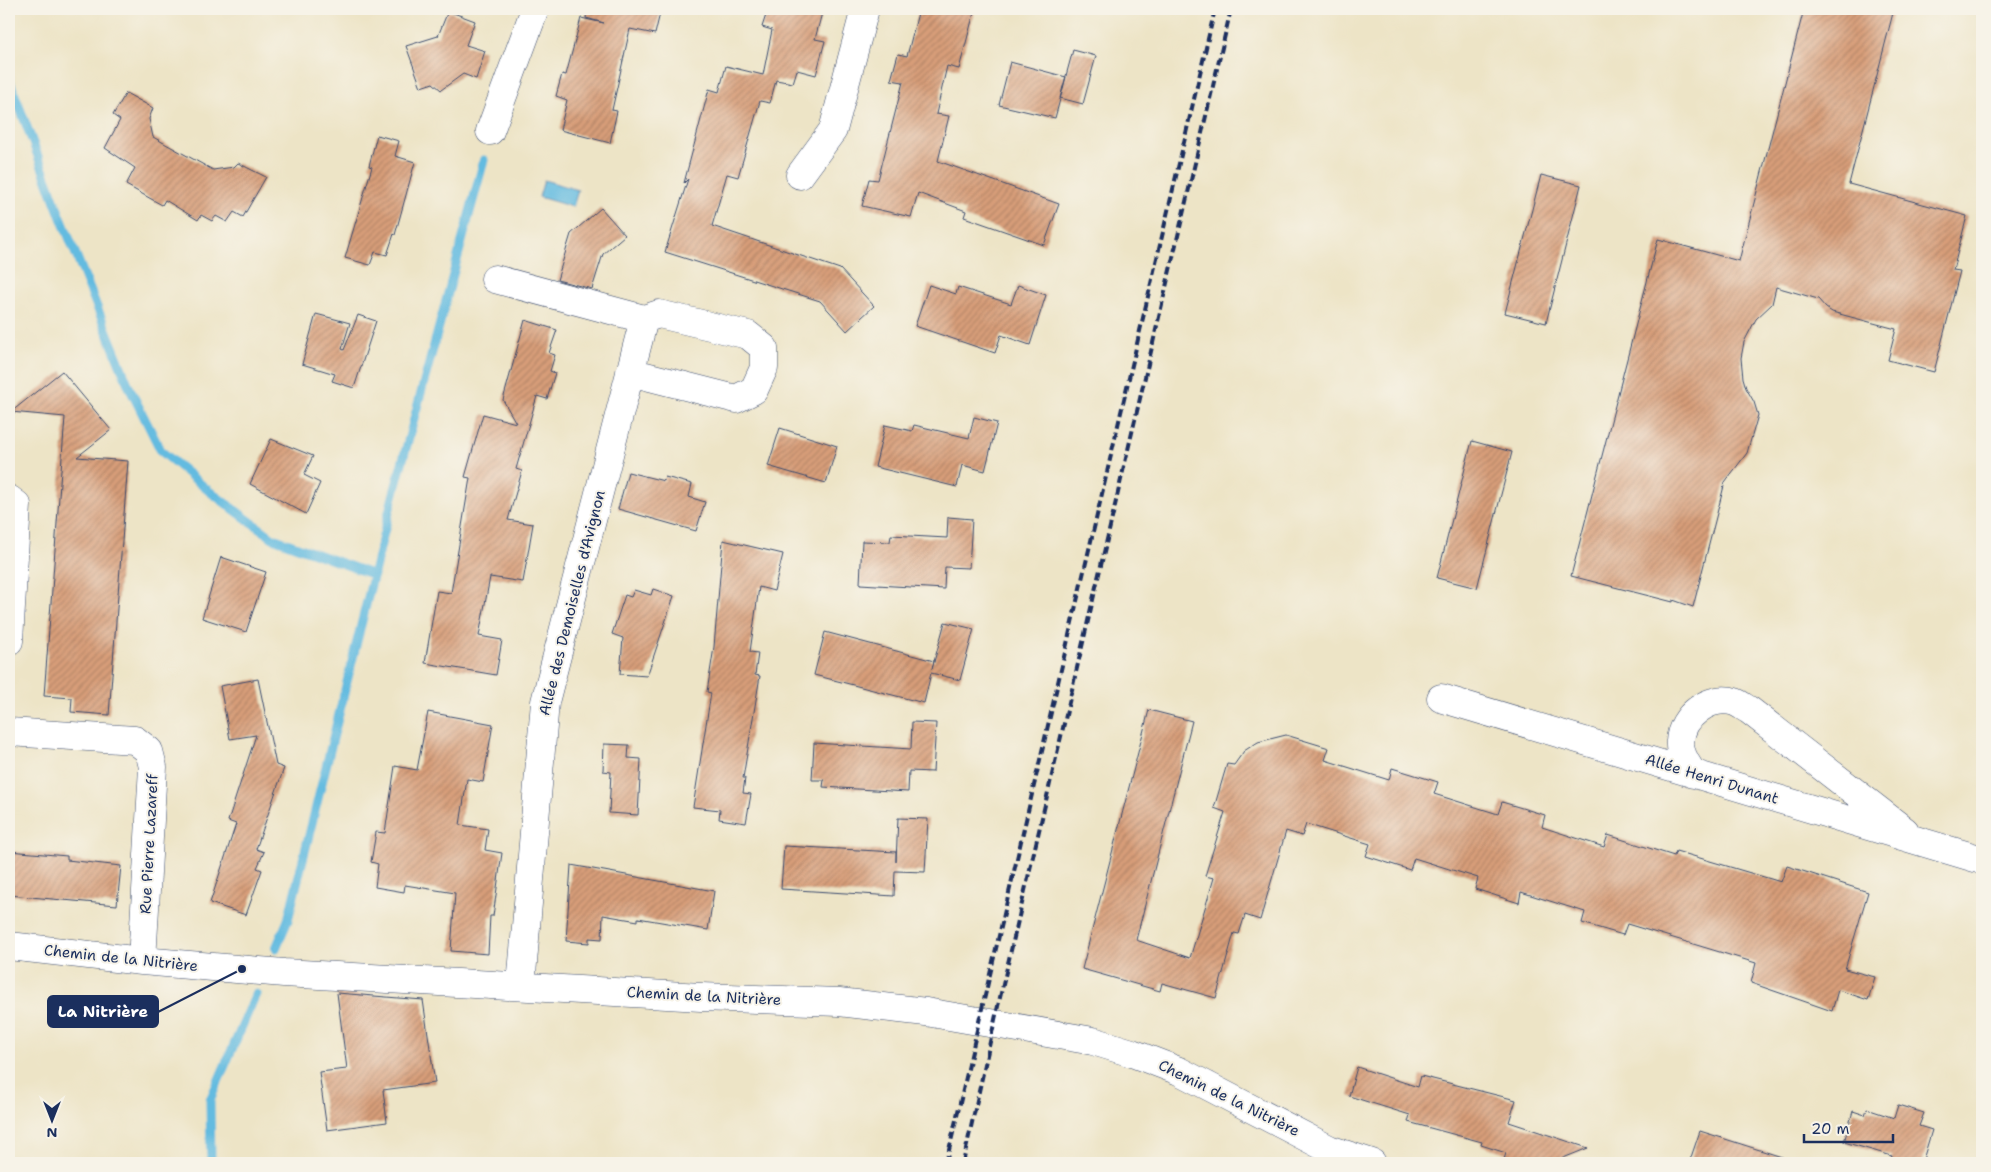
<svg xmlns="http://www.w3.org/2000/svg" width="1991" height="1172" font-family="'Shantell Sans',sans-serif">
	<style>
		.water { fill: #63bbe0; stroke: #3f759f }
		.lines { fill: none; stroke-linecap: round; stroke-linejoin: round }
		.stream { stroke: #63bbe0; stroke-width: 9 }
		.building { fill: url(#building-hatch) }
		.minor-casing { stroke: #3a4a6e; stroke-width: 29 }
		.minor { stroke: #fff; stroke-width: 28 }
		.rail { stroke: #1b2f5e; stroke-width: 4; stroke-dasharray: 8 4; stroke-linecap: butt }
		.labels { text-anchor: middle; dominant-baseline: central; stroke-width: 4; stroke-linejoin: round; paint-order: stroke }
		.street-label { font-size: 15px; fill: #1b2f5e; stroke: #f7f3e8 }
		.leader { fill: none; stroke: #1b2f5e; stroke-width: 2 }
		.callout-dot { fill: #1b2f5e; stroke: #f7f3e8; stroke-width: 2 }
		.callout { fill: #1b2f5e; stroke: #1b2f5e; stroke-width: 2 }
		.callout-label { font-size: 16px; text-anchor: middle; font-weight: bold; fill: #fff }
	</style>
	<defs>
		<pattern id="building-hatch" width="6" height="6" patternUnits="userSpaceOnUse" patternTransform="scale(1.25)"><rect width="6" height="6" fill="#d89e79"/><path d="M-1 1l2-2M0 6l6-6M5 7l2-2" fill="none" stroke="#ae8166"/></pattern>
	</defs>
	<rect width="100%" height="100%" fill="#f7f3e8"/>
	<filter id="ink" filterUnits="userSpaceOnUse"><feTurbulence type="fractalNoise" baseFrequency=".02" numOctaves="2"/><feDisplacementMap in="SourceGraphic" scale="10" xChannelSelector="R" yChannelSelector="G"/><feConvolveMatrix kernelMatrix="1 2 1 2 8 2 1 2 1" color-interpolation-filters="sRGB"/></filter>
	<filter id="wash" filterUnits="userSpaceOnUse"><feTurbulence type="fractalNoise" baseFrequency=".0096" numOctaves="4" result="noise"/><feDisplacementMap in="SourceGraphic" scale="20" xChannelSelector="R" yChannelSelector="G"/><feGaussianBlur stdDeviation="1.12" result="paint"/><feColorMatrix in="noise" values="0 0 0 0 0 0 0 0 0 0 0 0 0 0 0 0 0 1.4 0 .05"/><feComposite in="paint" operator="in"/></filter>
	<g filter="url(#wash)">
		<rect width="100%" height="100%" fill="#ede4c6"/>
		<!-- water -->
		<path class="water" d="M 544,180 L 578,190 L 573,207 L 539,197 Z"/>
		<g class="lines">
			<!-- stream -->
			<path class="stream" d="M 9,79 L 60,215 L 130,389 L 161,451 L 209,491 L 273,538 L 374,575
				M 276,948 L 288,920 L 391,504 L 484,160
				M 211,1163 L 210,1100 L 256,994"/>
		</g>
		<g id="blocks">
			<!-- building -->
			<path class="building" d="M 587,9 L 661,9 L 655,34 L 630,29 L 612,110 L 617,111 L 610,143 L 560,130 L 567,100 L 556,96 L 562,74 L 566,75 L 581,18 L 604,23 L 586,18 Z
				M 768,9 L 823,9 L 815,39 L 825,41 L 816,75 L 797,70 L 793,83 L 776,80 L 770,103 L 760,101 L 738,177 L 727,174 L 712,226 L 840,269 L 874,306 L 847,331 L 820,301 L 665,252 L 688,179 L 684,183 L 709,89 L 719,92 L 726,66 L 763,75 L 772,30 L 762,27 Z
				M 919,9 L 975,9 L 959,69 L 947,66 L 936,114 L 949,116 L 938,161 L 1059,204 L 1044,245 L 964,217 L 966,211 L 918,193 L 911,217 L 862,206 L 869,179 L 878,180 L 903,82 L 891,80 L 898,54 L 907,56 Z
				M 1804,9 L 1894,9 L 1849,184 L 1967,216 L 1953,270 L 1960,271 L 1934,372 L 1888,360 L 1896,329 L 1832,312 L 1826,308 L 1818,299 L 1776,287 L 1772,304 L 1756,319 L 1744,342 L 1741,358 L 1743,378 L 1746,388 L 1754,402 L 1758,415 L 1747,453 L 1725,482 L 1693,607 L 1673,600 L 1673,602 L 1571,576 L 1658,239 L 1739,261 Z
				M 448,11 L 475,21 L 466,45 L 485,51 L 476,79 L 463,74 L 441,90 L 433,83 L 421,87 L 406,46 L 438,36 Z
				M 1073,50 L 1096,56 L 1083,104 L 1060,98 Z
				M 1010,62 L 1066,77 L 1055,118 L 999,105 Z
				M 126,93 L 153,108 L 149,119 L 153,137 L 213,170 L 234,167 L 238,163 L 266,177 L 243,217 L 234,212 L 227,222 L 216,216 L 212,221 L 201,215 L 198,220 L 165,200 L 162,205 L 126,185 L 135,168 L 105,148 L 120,120 L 113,115 Z
				M 377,135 L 399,141 L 395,156 L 415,162 L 395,235 L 394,234 L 387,255 L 375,252 L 370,265 L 345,258 L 372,167 L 369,166 Z
				M 1541,175 L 1581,185 L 1546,323 L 1505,313 Z
				M 601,208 L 625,235 L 603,254 L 592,289 L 557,280 L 571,234 Z
				M 929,285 L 956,294 L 958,287 L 1011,304 L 1018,285 L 1046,295 L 1030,345 L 1001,335 L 995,353 L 915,326 Z
				M 316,314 L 350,323 L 342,349 L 344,350 L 358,315 L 376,321 L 354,388 L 332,381 L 335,374 L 302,364 Z
				M 525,320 L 557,330 L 549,353 L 555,355 L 550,371 L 555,373 L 547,399 L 537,396 L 516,469 L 522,471 L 508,520 L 533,524 L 523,582 L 490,577 L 479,636 L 502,640 L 496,675 L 425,663 L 437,591 L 451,593 L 470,478 L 465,477 L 483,414 L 516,423 L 503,400 Z
				M 62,371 L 111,430 L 77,457 L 128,461 L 109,715 L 71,712 L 72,698 L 44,696 L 65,417 L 11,412 Z
				M 974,417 L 997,423 L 985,471 L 962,465 L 957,487 L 875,467 L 885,425 L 912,431 L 914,425 L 969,438 Z
				M 780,428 L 837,446 L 826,483 L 768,466 Z
				M 271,439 L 313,456 L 304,475 L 320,483 L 306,514 L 250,484 Z
				M 1472,441 L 1512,452 L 1477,588 L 1437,578 Z
				M 628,472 L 664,481 L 665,477 L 692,484 L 689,497 L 705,502 L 696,531 L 618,509 Z
				M 948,517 L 972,519 L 969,568 L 945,567 L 944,589 L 860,584 L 862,541 L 890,542 L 891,535 L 947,538 Z
				M 723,540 L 783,554 L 774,591 L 759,587 L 750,652 L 758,653 L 755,675 L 760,676 L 743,778 L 745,778 L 743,793 L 751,794 L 746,823 L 719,819 L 720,810 L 693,807 L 711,693 L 707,692 L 714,647 Z
				M 221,557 L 266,572 L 246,632 L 202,618 Z
				M 653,589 L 674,596 L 647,676 L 620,674 L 623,638 L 612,634 L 625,595 L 631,597 L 634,590 L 651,595 Z
				M 945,622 L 974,629 L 960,680 L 931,673 L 924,703 L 814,675 L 825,632 L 934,661 L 932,669 Z
				M 258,679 L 276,765 L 284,768 L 256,849 L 264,852 L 257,868 L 262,870 L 246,915 L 210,903 L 236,824 L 228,821 L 256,735 L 230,739 L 220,686 Z
				M 1149,710 L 1192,721 L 1136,940 L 1190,958 L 1214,878 L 1205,876 L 1225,812 L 1214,808 L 1227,764 L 1234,765 L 1244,751 L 1258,742 L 1286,735 L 1329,748 L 1325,760 L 1389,780 L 1392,768 L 1438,782 L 1434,794 L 1498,814 L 1502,802 L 1545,815 L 1542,827 L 1604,847 L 1608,835 L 1674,856 L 1676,851 L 1781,882 L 1787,866 L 1868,892 L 1845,969 L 1875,977 L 1868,1000 L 1838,990 L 1832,1011 L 1751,983 L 1756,963 L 1627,924 L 1623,935 L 1582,923 L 1585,912 L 1521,892 L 1519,903 L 1475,889 L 1478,878 L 1414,858 L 1410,870 L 1366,856 L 1370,844 L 1306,824 L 1302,836 L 1286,831 L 1260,920 L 1245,915 L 1239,934 L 1234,933 L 1216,998 L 1162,983 L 1160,991 L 1082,969 Z
				M 428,712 L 493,724 L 483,782 L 467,779 L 460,825 L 488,829 L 485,850 L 502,853 L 493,916 L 490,916 L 488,954 L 451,951 L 455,893 L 405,885 L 404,892 L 375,887 L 378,864 L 371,862 L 376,832 L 385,833 L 395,766 L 417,770 Z
				M 912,722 L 936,723 L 933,772 L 909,771 L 908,792 L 823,787 L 824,780 L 812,780 L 814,743 L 911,749 Z
				M 604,744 L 629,745 L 628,758 L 641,759 L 638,815 L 609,813 L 611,772 L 603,771 Z
				M 898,818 L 928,819 L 925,872 L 895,871 L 894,896 L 781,889 L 784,846 L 896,852 L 896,862 Z
				M 9,851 L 67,856 L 67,860 L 121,866 L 117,905 L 9,895 Z
				M 571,865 L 714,891 L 708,930 L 638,918 L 638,921 L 603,915 L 602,939 L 589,938 L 589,943 L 566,941 Z
				M 337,993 L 423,1000 L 435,1083 L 383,1090 L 387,1122 L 327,1130 L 319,1072 L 347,1069 Z
				M 1357,1067 L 1418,1087 L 1421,1076 L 1516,1100 L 1509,1122 L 1588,1148 L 1551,1163 L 1503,1163 L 1506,1153 L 1481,1145 L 1482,1142 L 1408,1122 L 1410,1115 L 1349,1096 Z
				M 1898,1105 L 1924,1113 L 1919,1126 L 1932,1130 L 1922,1163 L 1890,1163 L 1892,1156 L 1844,1142 L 1853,1111 L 1865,1115 L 1867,1109 L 1894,1118 Z
				M 1700,1131 L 1785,1158 L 1784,1163 L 1689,1163 Z"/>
		</g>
	</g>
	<g filter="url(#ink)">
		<use href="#blocks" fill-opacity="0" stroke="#3a4a6e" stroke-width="1"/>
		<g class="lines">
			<defs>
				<path id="minor" d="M 490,131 L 535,9
					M 800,175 L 833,130 L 865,9
					M 495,279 L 644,319
					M 9,499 L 17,505 L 9,641
					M 1441,698 L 1982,860
					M 9,732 L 135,740 L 149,751 L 153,767 L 142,961
					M 1693,774 C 1687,764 1679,754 1680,742 C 1681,716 1710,694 1735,702 C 1740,704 1745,708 1749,710 L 1905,831
					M 9,946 L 142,961 L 284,973 L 701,997 L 839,1002 L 926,1012 L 1093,1041 L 1132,1053 L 1179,1071 L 1329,1149 L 1372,1163
					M 521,986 L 545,702 L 644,319 L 659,314 L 748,335 L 764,348 L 764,368 L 754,390 L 736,399 L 630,372"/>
			</defs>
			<!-- minor casing -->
			<use href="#minor" class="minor-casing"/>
			<!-- minor -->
			<use href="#minor" class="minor"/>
			<!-- rail -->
			<path class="rail" d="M 946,1163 L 1215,9
				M 963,1163 L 998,1006 L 1231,9"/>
		</g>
	</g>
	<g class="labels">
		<!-- street labels -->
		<g class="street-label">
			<text transform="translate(572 603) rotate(-76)">Allée des Demoiselles d'Avignon</text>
			<text transform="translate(1712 779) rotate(17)">Allée Henri Dunant</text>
			<text transform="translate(149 844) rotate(-87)">Rue Pierre Lazareff</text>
			<text transform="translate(121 958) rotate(6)">Chemin de la Nitrière</text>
			<text transform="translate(704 996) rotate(3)">Chemin de la Nitrière</text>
			<text transform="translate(1229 1098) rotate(26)">Chemin de la Nitrière</text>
		</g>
	</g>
	<!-- callouts -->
	<path class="leader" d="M242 969L158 1012"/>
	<circle class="callout-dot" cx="242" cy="969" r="5"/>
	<rect class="callout" x="48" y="996" width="110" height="31" rx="5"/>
	<g class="callout-label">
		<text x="103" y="1017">La Nitrière</text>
	</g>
	<!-- margin -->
	<rect width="1991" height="1172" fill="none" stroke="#f7f3e8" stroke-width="30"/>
	<!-- north arrow -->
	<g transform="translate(52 1120) rotate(180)" stroke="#f7f3e8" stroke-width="4" paint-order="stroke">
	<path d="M0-4L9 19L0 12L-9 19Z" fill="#1b2f5e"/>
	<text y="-8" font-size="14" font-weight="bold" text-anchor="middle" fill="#1b2f5e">N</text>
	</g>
	<!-- scale -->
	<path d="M1804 1134v8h89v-8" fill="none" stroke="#1b2f5e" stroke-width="2.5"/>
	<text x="1811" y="1134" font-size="15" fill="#1b2f5e" stroke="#f7f3e8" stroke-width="4" paint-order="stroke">20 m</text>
</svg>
